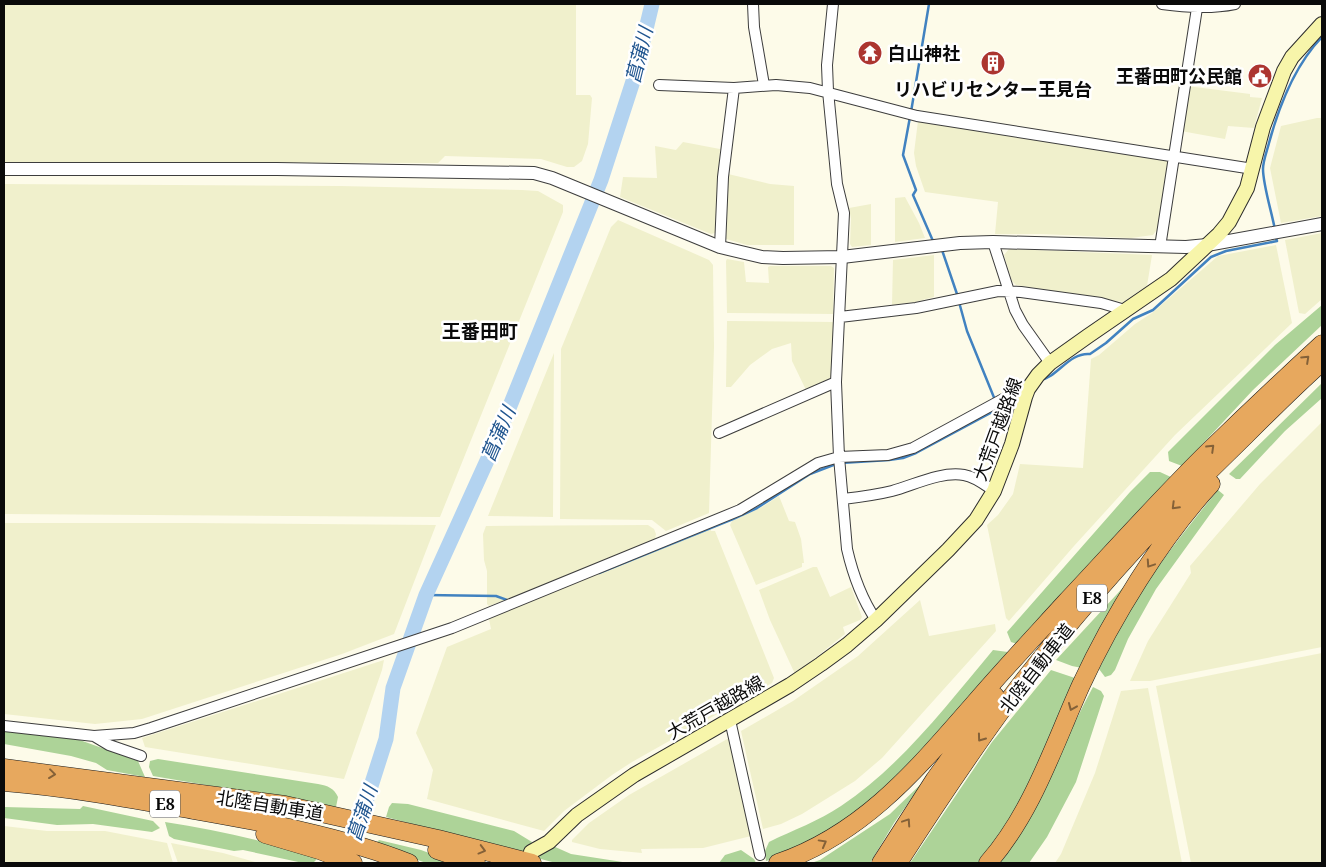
<svg xmlns="http://www.w3.org/2000/svg" width="1326" height="867" font-family="'Noto Serif','Noto Sans JP',serif">
	<style>
		.farmland { fill: #f0f0cc }
		.forest { fill: #add398 }
		.lines { fill: none; stroke-linecap: round; stroke-linejoin: round }
		.stream { stroke: #4182c0; stroke-width: 2.5 }
		.river { stroke: #b3d3f0; stroke-width: 15 }
		.minor-casing { stroke: #3d3d3d; stroke-width: 12 }
		.tertiary-casing { stroke: #3d3d3d; stroke-width: 14 }
		.secondary-casing { stroke: #2c2c2c; stroke-width: 16 }
		.motorway-casing { stroke: #1b1b1b; stroke-width: 19 }
		.minor { stroke: #fff; stroke-width: 10 }
		.tertiary { stroke: #fff; stroke-width: 12 }
		.secondary { stroke: #f7f5aa; stroke-width: 14 }
		.motorway { stroke: #e7a85e; stroke-width: 18 }
		.oneway { stroke: #846138 }
		.labels { text-anchor: middle; dominant-baseline: central; stroke-width: 5; stroke-linejoin: round; paint-order: stroke }
		.shield { fill: #fff; stroke: #545454; stroke-width: 1 }
		.shield-label { font-size: 16px; font-weight: bold; fill: #0a0a0a }
		.poi-label { font-size: 18px; font-weight: bold; fill: #0a0a0a; stroke: #fff; text-anchor: start }
		.street-label { font-size: 18px; fill: #0a0a0a; stroke: #fff }
		.water-label { font-size: 19px; font-style: italic; fill: #20558f; stroke: #fff }
		.neighbourhood-label { font-size: 19px; font-weight: bold; fill: #0a0a0a; stroke: #fff }
	</style>
	<rect width="100%" height="100%" fill="#fdfbe9"/>
	<!-- farmland -->
	<path class="farmland" d="M 4,4 L 576,4 L 576,95 L 590,95 L 592,98 L 588,144 L 582,161 L 574,167 L 567,167 L 541,159 L 445,156 L 438,163 L 4,162 Z
		M 1187,86 L 1250,94 L 1250,97 L 1262,98 L 1254,128 L 1228,126 L 1225,139 L 1181,131 Z
		M 1317,118 L 1322,118 L 1322,216 L 1281,223 L 1270,168 L 1281,126 Z
		M 918,121 L 1169,161 L 1158,228 L 1153,235 L 1131,238 L 1041,234 L 995,234 L 998,202 L 925,192 L 916,166 L 914,153 Z
		M 683,142 L 720,149 L 715,233 L 711,234 L 620,197 L 623,177 L 657,178 L 655,146 L 676,150 Z
		M 728,174 L 770,184 L 794,186 L 794,245 L 747,245 L 726,239 Z
		M 4,184 L 340,186 L 522,190 L 538,191 L 563,205 L 563,212 L 440,517 L 4,514 Z
		M 905,197 L 919,223 L 925,238 L 895,242 L 895,198 Z
		M 871,204 L 871,245 L 852,247 L 850,244 L 851,219 L 849,208 Z
		M 618,220 L 709,260 L 713,265 L 714,347 L 709,513 L 666,531 L 652,520 L 560,519 L 561,349 L 611,227 Z
		M 1322,233 L 1322,299 L 1305,314 L 1299,313 L 1285,240 Z
		M 1276,245 L 1292,323 L 1175,435 L 1074,546 L 1009,621 L 1006,618 L 987,525 L 998,515 L 1013,494 L 1020,464 L 1083,468 L 1091,359 L 1099,355 L 1135,324 L 1152,313 L 1218,256 Z
		M 1009,249 L 1152,255 L 1147,286 L 1123,302 L 1016,285 L 1012,281 L 1004,255 Z
		M 934,255 L 934,297 L 915,302 L 892,305 L 893,260 Z
		M 727,259 L 744,262 L 746,282 L 769,283 L 768,267 L 770,266 L 831,266 L 834,268 L 833,314 L 727,313 L 726,261 Z
		M 727,321 L 834,322 L 833,376 L 828,380 L 806,390 L 792,361 L 791,343 L 772,349 L 750,365 L 731,387 L 726,387 Z
		M 554,353 L 553,517 L 488,516 Z
		M 1322,422 L 1322,647 L 1150,681 L 1130,681 L 1148,641 L 1191,573 L 1190,566 L 1260,484 Z
		M 779,496 L 789,521 L 795,522 L 801,539 L 804,563 L 802,563 L 802,567 L 756,585 L 730,525 L 732,521 L 762,507 Z
		M 4,523 L 190,523 L 436,525 L 394,634 L 342,654 L 142,719 L 95,724 L 4,714 Z
		M 648,525 L 654,529 L 656,534 L 655,539 L 546,585 L 489,606 L 487,604 L 487,571 L 484,560 L 483,534 L 486,526 Z
		M 710,529 L 711,531 L 715,531 L 774,678 L 772,683 L 632,762 L 612,775 L 564,811 L 544,831 L 427,799 L 433,770 L 416,733 L 447,647 L 491,629 L 489,619 L 516,606 Z
		M 813,567 L 817,567 L 830,597 L 851,587 L 862,617 L 860,620 L 843,627 L 845,634 L 795,674 L 770,620 L 759,590 Z
		M 920,600 L 929,636 L 995,624 L 996,631 L 882,758 L 855,781 L 802,814 L 781,824 L 763,829 L 741,731 L 793,701 L 858,656 Z
		M 1322,653 L 1322,863 L 1191,863 L 1156,686 Z
		M 384,660 L 382,670 L 344,779 L 145,747 L 142,738 Z
		M 1148,688 L 1182,863 L 1055,863 L 1061,854 L 1095,773 L 1121,691 Z
		M 729,738 L 751,836 L 703,848 L 641,849 L 642,853 L 600,849 L 572,842 L 572,840 L 589,823 L 629,795 Z
		M 4,826 L 47,831 L 105,831 L 167,843 L 173,863 L 4,863 Z
		M 171,843 L 223,853 L 259,863 L 178,863 Z"/>
	<!-- forest -->
	<path class="forest" d="M 1322,305 L 1322,325 L 1253,390 L 1182,466 L 1169,461 L 1168,452 L 1275,345 Z
		M 1322,383 L 1322,398 L 1285,431 L 1240,479 L 1236,479 L 1229,474 Z
		M 1150,472 L 1160,472 L 1173,478 L 1020,645 L 1011,642 L 1007,632 L 1130,492 Z
		M 1218,490 L 1224,495 L 1156,589 L 1128,639 L 1115,670 L 1111,675 L 1105,677 L 1099,669 C 1109,649 1118,629 1129,611 C 1155,568 1186,529 1218,490 Z
		M 1142,567 L 1082,668 L 1072,666 L 1056,660 Z
		M 993,650 L 1015,653 L 863,813 L 786,855 L 766,861 L 765,851 L 769,842 C 793,830 819,821 841,806 C 901,766 947,705 993,650 Z
		M 1051,670 L 1078,679 L 1021,803 L 980,863 L 910,863 L 992,742 Z
		M 1093,687 L 1101,691 L 1104,696 L 1076,782 L 1047,837 L 1029,863 L 1000,863 C 1012,848 1021,832 1030,815 C 1053,773 1070,729 1093,687 Z
		M 4,731 L 77,739 L 138,761 L 145,777 L 107,770 L 96,763 L 71,756 L 4,744 Z
		M 158,759 L 318,784 C 328,786 334,788 338,797 L 336,807 L 153,776 L 149,767 L 150,761 Z
		M 923,782 L 894,823 L 870,863 L 811,863 L 820,860 L 890,814 Z
		M 392,803 L 408,804 L 514,831 L 532,842 L 524,854 L 386,817 L 389,807 Z
		M 83,806 L 153,821 L 160,828 L 152,832 L 93,824 L 57,825 L 4,818 L 4,807 L 80,809 Z
		M 165,822 C 217,830 268,841 318,858 L 314,862 L 303,863 L 243,850 L 234,851 L 174,839 L 169,836 Z
		M 379,840 L 421,850 L 456,863 L 426,863 L 375,844 Z
		M 553,846 L 571,854 L 629,863 L 556,863 L 537,858 Z
		M 741,850 L 754,859 L 756,863 L 719,863 L 725,855 Z"/>
	<g class="lines">
		<!-- stream -->
		<path class="stream" d="M 911,112 L 929,4
			M 910,117 L 903,155 L 916,190 L 913,195 L 933,241
			M 1275,230 C 1272,213 1263,185 1263,169 C 1263,161 1267,151 1269,143 C 1279,106 1295,65 1322,37
			M 942,250 L 958,297
			M 959,302 L 967,331 L 995,400
			M 1040,380 C 1057,378 1069,352 1090,354 L 1106,343 L 1133,319 L 1153,310 L 1211,257 L 1226,251 L 1277,241 L 1276,238
			M 1012,394 L 1023,382 L 1027,382
			M 841,463 L 889,460 L 903,458 L 916,453 L 998,409 L 1002,405
			M 599,573 L 733,519 L 757,508 L 810,474 L 836,464
			M 426,595 L 496,596 L 510,601"/>
		<!-- river -->
		<path class="river" d="M 349,855 L 386,739 L 393,688 L 426,595 L 495,443 L 601,180 L 635,75 L 652,4"/>
		<defs>
			<path id="minor" d="M 753,4 L 754,27 L 764,85
				M 833,4 L 827,65 L 828,91 L 837,184 L 844,213 L 836,382 L 839,457 L 847,549 C 853,575 861,598 876,620
				M 1162,4 C 1187,7 1210,9 1235,4
				M 659,85 L 734,88 L 776,85 L 810,88 L 917,116 L 1253,169
				M 993,242 L 1015,310 L 1023,325 L 1050,363
				M 720,247 L 723,177 L 734,88
				M 1160,247 L 1197,8
				M 840,317 L 916,308 L 998,291 L 1021,292 L 1101,303 L 1125,310
				M 719,433 L 836,382
				M 843,499 C 860,497 876,495 892,491 C 914,485 941,471 964,475 C 976,477 985,485 994,491
				M 730,720 L 760,855
				M 4,726 L 94,736 L 134,733 L 151,728 L 452,628 L 740,510 L 818,463 L 839,457 L 888,455 L 913,448 L 1005,398 L 1025,397
				M 94,736 L 109,745 L 141,756"/>
			<path id="tertiary" d="M 4,169 L 277,169 L 534,173 L 552,178 L 720,247 L 762,257 L 783,258 L 842,257 L 960,243 L 993,242 L 1186,247 L 1207,245 L 1322,224"/>
			<path id="secondary" d="M 531,852 L 549,842 L 577,815 L 634,775 L 790,685 L 821,664 L 847,645 L 876,620 L 948,550 L 976,520 L 994,491 L 1012,444 L 1025,397 L 1028,389 L 1038,375 L 1050,363 L 1088,336 L 1171,279 L 1219,234 L 1229,222 L 1247,188 L 1263,127 L 1284,71 L 1292,57 L 1322,24"/>
			<path id="motorway" d="M 4,768 L 285,805 L 438,839 L 532,863
				M 4,782 C 66,787 127,798 188,809 C 262,822 338,835 409,863
				M 265,834 L 319,850 L 353,863
				M 437,850 L 476,863
				M 778,863 C 863,834 916,770 973,705 C 1003,670 1034,637 1065,603 C 1113,552 1159,500 1209,451 C 1246,415 1284,379 1322,344
				M 881,863 L 935,779 L 995,696
				M 898,863 C 936,804 975,745 1018,688 C 1087,598 1164,514 1246,435 C 1271,410 1296,385 1322,362
				M 988,863 C 1033,811 1053,747 1081,685 C 1112,618 1161,538 1211,484"/>
		</defs>
		<!-- minor casing -->
		<use href="#minor" class="minor-casing"/>
		<!-- tertiary casing -->
		<use href="#tertiary" class="tertiary-casing"/>
		<!-- secondary casing -->
		<use href="#secondary" class="secondary-casing"/>
		<!-- motorway casing -->
		<use href="#motorway" class="motorway-casing"/>
		<!-- minor -->
		<use href="#minor" class="minor"/>
		<!-- tertiary -->
		<use href="#tertiary" class="tertiary"/>
		<!-- secondary -->
		<use href="#secondary" class="secondary"/>
		<!-- motorway -->
		<use href="#motorway" class="motorway"/>
	</g>
	<!-- one-way arrows -->
	<defs><path id="oneway-chevron" d="M-2-3.5L2.5 0L-2 3.5" fill="none" stroke-width="1.6" stroke-linecap="round" stroke-linejoin="round" transform="scale(1.25)"/></defs>
	<g class="oneway">
		<use href="#oneway-chevron" transform="translate(1306 359) rotate(-43)"/>
		<use href="#oneway-chevron" transform="translate(1211 448) rotate(-44)"/>
		<use href="#oneway-chevron" transform="translate(1175 506) rotate(135)"/>
		<use href="#oneway-chevron" transform="translate(1150 564) rotate(124)"/>
		<use href="#oneway-chevron" transform="translate(1072 707) rotate(113)"/>
		<use href="#oneway-chevron" transform="translate(981 738) rotate(126)"/>
		<use href="#oneway-chevron" transform="translate(52 774) rotate(7)"/>
		<use href="#oneway-chevron" transform="translate(907 822) rotate(-56)"/>
		<use href="#oneway-chevron" transform="translate(823 843) rotate(-29)"/>
		<use href="#oneway-chevron" transform="translate(482 850) rotate(15)"/>
	</g>
	<!-- icons -->
	<defs>
		<symbol id="temple-disc" viewBox="-11 -11 22 22"><circle r="9.5" fill="#ac3530" stroke="#fff"/><path d="M0-6L5-2H3V0L6.5 2.5H4V6H1.5V3h-3V6H-4V2.5H-6.5L-3 0V-2H-5Z" fill="#fff"/></symbol>
		<symbol id="building-disc" viewBox="-11 -11 22 22"><circle r="9.5" fill="#ac3530" stroke="#fff"/><path d="M-4-6H4V6H1V3H-1V6H-4ZM-2.5-4.3h1.7v1.8h-1.7ZM.8-4.3h1.7v1.8H.8ZM-2.5-1h1.7V.8h-1.7ZM.8-1h1.7V.8H.8Z" fill="#fff"/></symbol>
		<symbol id="civic-disc" viewBox="-11 -11 22 22"><circle r="9.5" fill="#ac3530" stroke="#fff"/><path d="M-.6-6.5H3V-4.5H.6V-3L4-1V1h2V6H-6V1h2V-1L-.6-3ZM-1.2 2.5V6h2.4V2.5Z" fill="#fff"/></symbol>
	</defs>
	<g fill-rule="evenodd">
		<use href="#temple-disc" x="856" y="39" width="28" height="28"/>
		<use href="#building-disc" x="979" y="49" width="28" height="28"/>
		<use href="#civic-disc" x="1246" y="62" width="28" height="28"/>
	</g>
	<g class="labels">
		<!-- shield labels -->
		<g class="shield">
			<rect x="1077" y="584.5" width="30" height="27" rx="4"/>
			<rect x="150" y="790.5" width="30" height="27" rx="4"/>
		</g>
		<g class="shield-label">
			<text x="1092" y="598">E8</text>
			<text x="165" y="804">E8</text>
		</g>
		<!-- poi labels -->
		<g class="poi-label">
			<text x="888" y="53">白山神社</text>
			<text x="1242" y="76" text-anchor="end">王番田町公民館</text>
			<text x="993" y="89" text-anchor="middle">リハビリセンター王見台</text>
		</g>
		<!-- street labels -->
		<g class="street-label">
			<text transform="translate(997 429) rotate(-70)">大荒戸越路線</text>
			<text transform="translate(1036 668) rotate(-52)">北陸自動車道</text>
			<text transform="translate(715 707) rotate(-30)">大荒戸越路線</text>
			<text transform="translate(270 805) rotate(9)">北陸自動車道</text>
		</g>
		<!-- water labels -->
		<g class="water-label">
			<text transform="translate(639 55) rotate(-76)">菖蒲川</text>
			<text transform="translate(498 434) rotate(-67)">菖蒲川</text>
			<text transform="translate(362 813) rotate(-72)">菖蒲川</text>
		</g>
		<!-- neighbourhood labels -->
		<g class="neighbourhood-label">
			<text x="480" y="331">王番田町</text>
		</g>
	</g>
	<!-- border -->
	<rect width="1326" height="867" fill="none" stroke="#0a0a0a" stroke-width="10"/>
</svg>
